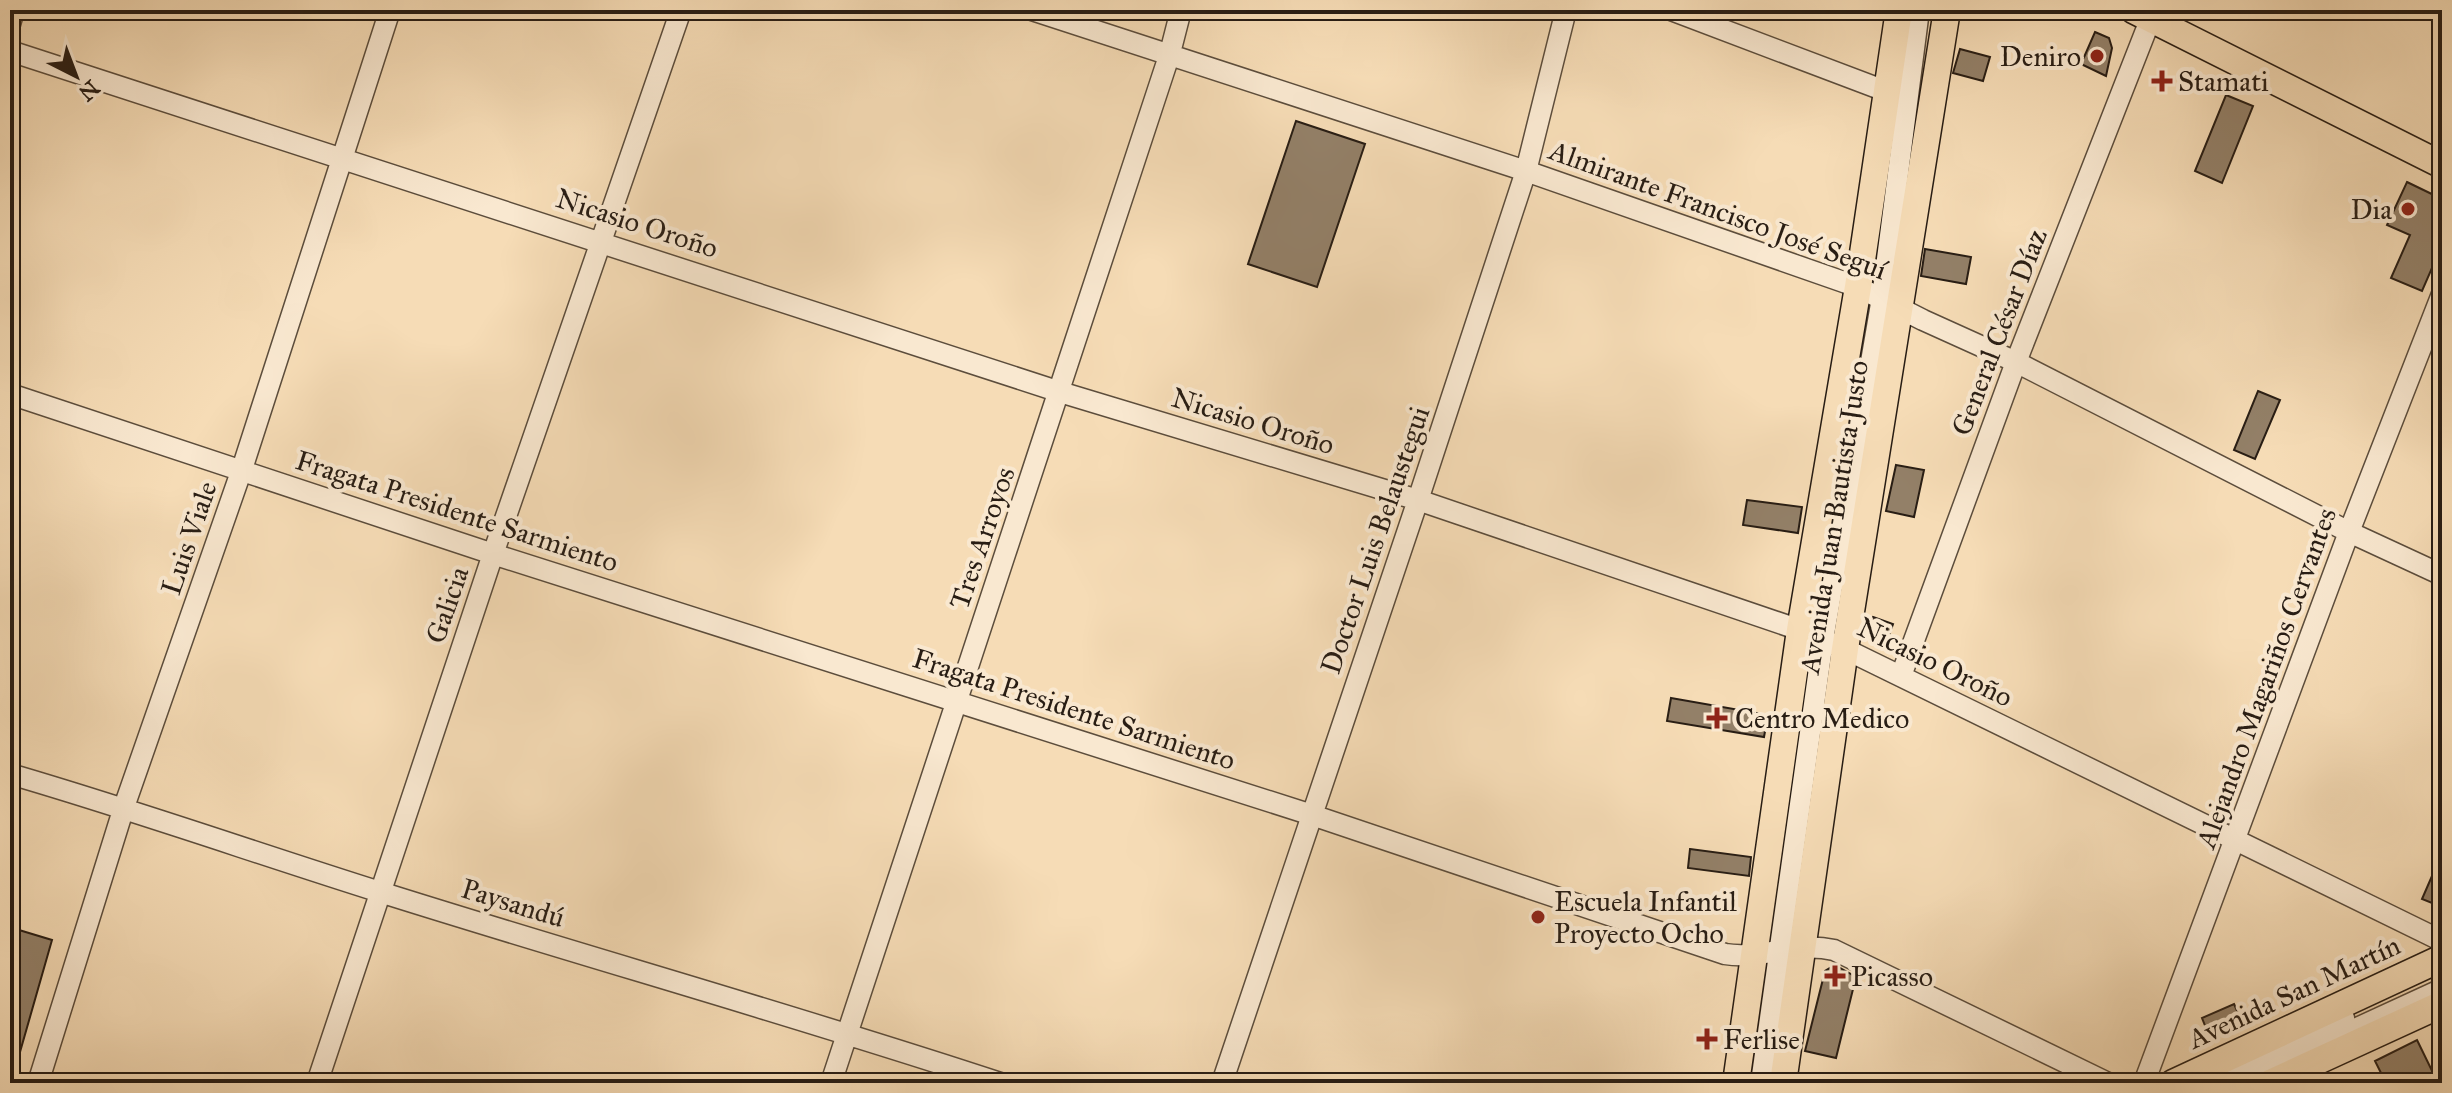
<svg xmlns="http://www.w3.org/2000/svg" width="2452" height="1093" font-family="'IM FELL Great Primer',serif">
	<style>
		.building { fill: #938068; stroke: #281d14; stroke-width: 2 }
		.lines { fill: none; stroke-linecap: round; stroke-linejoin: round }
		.minor-casing { stroke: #5c4d3c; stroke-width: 23 }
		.major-casing { stroke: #281d14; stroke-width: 29 }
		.minor { stroke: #f9e8d0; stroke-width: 20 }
		.major { stroke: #f6dcb6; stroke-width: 26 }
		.poi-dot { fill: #8f2418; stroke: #f9e8d0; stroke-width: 3 }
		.labels { text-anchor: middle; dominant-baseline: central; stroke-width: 8; stroke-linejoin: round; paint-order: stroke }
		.poi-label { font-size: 28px; fill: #281d14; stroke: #f9e8d0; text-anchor: start }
		.street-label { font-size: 28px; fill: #281d14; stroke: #f9e8d0 }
	</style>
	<rect width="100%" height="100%" fill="#f6dcb6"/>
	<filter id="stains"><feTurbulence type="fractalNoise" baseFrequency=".0025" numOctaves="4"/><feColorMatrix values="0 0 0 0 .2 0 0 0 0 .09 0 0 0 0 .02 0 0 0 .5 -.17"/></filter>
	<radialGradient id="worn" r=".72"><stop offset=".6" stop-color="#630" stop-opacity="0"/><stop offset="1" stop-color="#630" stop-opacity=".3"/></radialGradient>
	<!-- building -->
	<path class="building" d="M 2095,32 L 2109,38 L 2112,48 L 2106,76 L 2081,64 Z
		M 1960,49 L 1990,57 L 1983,81 L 1953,73 Z
		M 2226,95 L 2253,106 L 2222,183 L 2195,171 Z
		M 1296,121 L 1365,144 L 1317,287 L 1248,264 Z
		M 2407,182 L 2442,199 L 2442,245 L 2422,291 L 2391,278 L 2410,235 L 2387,225 Z
		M 1925,249 L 1971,257 L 1966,284 L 1921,276 Z
		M 2258,391 L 2280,400 L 2255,459 L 2234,450 Z
		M 1896,465 L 1924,470 L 1914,517 L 1886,511 Z
		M 1747,500 L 1802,507 L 1798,533 L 1743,525 Z
		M 1873,617 L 1893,624 L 1888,638 L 1881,640 L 1872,635 L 1869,629 Z
		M 1671,698 L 1768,715 L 1764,737 L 1667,721 Z
		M 1690,849 L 1751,857 L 1749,876 L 1688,868 Z
		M 2442,853 L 2442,907 L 2422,899 Z
		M 19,930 L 52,940 L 14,1073 L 10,1073 L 10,963 Z
		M 1835,965 L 1856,977 L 1836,1058 L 1805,1051 L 1825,971 Z
		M 2234,1004 L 2243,1024 L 2210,1038 L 2202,1018 Z
		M 2417,1040 L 2438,1083 L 2386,1083 L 2375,1061 Z"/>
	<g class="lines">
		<defs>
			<path id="minor" d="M 1032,10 L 1526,171 L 1858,287 L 1923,320 L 2016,362 L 2349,532 L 2442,575
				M 1671,10 L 1888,92
				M 10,24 L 14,10
				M 10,51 L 1060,392 L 1418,500 L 1800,630 L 1845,649 L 2442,941
				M 10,394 L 493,554 L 1312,815 L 1725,954 C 1763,960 1793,941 1834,950 L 2108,1083
				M 1901,676 L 2016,362 L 2154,10
				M 10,774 C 134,810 256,853 380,892 C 586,957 794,1015 1000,1083
				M 2255,1075 L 2442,989
				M 38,1083 L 124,807 L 242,469 L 390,10
				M 317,1083 L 493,554 L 681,10
				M 831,1083 L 1170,53 L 1181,10
				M 1222,1083 L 1418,500 L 1526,171 L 1566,10
				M 1761,1083 L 1823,640 L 1882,298 L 1919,10
				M 2144,1083 L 2349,532 L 2442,294
				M 2205,1083 L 2344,1018"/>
			<path id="major" d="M 2133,10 L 2442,165
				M 1736,1083 L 1800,630 L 1858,287 L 1899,10
				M 1783,1083 L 1845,649 L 1947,10
				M 2173,1083 L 2442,958
				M 2270,1083 L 2442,1004"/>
		</defs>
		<!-- minor casing -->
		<use href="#minor" class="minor-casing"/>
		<!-- major casing -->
		<use href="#major" class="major-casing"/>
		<!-- minor -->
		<use href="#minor" class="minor"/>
		<!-- major -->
		<use href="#major" class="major"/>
	</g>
	<!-- markers -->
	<g class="poi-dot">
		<circle cx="2097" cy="56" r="8"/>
		<path d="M2158 69h8v8h8v8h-8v8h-8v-8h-8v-8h8z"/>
		<circle cx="2408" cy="209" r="8"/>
		<path d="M1713 706h8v8h8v8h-8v8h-8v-8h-8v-8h8z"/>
		<circle cx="1538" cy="917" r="8"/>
		<path d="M1831 964h8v8h8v8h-8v8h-8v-8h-8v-8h8z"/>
		<path d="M1703 1027h8v8h8v8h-8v8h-8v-8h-8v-8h8z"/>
	</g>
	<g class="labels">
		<!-- poi labels -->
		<g class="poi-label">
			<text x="2081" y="56" text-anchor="end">Deniro</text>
			<text x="2178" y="81">Stamati</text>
			<text x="2392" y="209" text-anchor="end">Dia</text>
			<text x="1735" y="718">Centro Medico</text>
			<text x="1554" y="901">Escuela Infantil<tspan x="1554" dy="32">Proyecto Ocho</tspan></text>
			<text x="1851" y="976">Picasso</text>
			<text x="1723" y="1039">Ferlise</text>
		</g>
		<!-- street labels -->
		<g class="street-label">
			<text transform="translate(1718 210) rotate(20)">Almirante Francisco José Seguí</text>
			<text transform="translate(637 223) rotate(18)">Nicasio Oroño</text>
			<text transform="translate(1999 332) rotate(-69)">General César Díaz</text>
			<text transform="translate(1253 421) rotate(17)">Nicasio Oroño</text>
			<text transform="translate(457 511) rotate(18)">Fragata Presidente Sarmiento</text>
			<text transform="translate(1834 517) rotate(-81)">Avenida Juan Bautista Justo</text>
			<text transform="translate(189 538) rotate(-71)">Luis Viale</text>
			<text transform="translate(982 538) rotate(-71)">Tres Arroyos</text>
			<text transform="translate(1375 540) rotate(-71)">Doctor Luis Belaustegui</text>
			<text transform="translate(447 605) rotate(-71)">Galicia</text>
			<text transform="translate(1935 662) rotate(26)">Nicasio Oroño</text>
			<text transform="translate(2266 678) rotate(-70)">Alejandro Magariños Cervantes</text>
			<text transform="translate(1074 709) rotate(18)">Fragata Presidente Sarmiento</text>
			<text transform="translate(513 903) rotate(17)">Paysandú</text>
			<text transform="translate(2294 992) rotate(-25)">Avenida San Martín</text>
		</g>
	</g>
	<!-- margin -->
	<rect width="2452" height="1093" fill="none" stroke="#f6dcb6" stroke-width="40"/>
	<rect x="12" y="12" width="2428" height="1069" fill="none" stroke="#281d14" stroke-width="4"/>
	<rect x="20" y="20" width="2412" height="1053" fill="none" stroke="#281d14" stroke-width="2"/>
	<!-- north arrow -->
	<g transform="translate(76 76) rotate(138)" stroke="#f9e8d0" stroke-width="6" paint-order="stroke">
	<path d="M0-6L14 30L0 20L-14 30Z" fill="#281d14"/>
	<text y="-12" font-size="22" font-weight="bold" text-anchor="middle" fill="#281d14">N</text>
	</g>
	<rect width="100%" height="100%" filter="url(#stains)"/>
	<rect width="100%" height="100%" fill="url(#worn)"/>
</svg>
